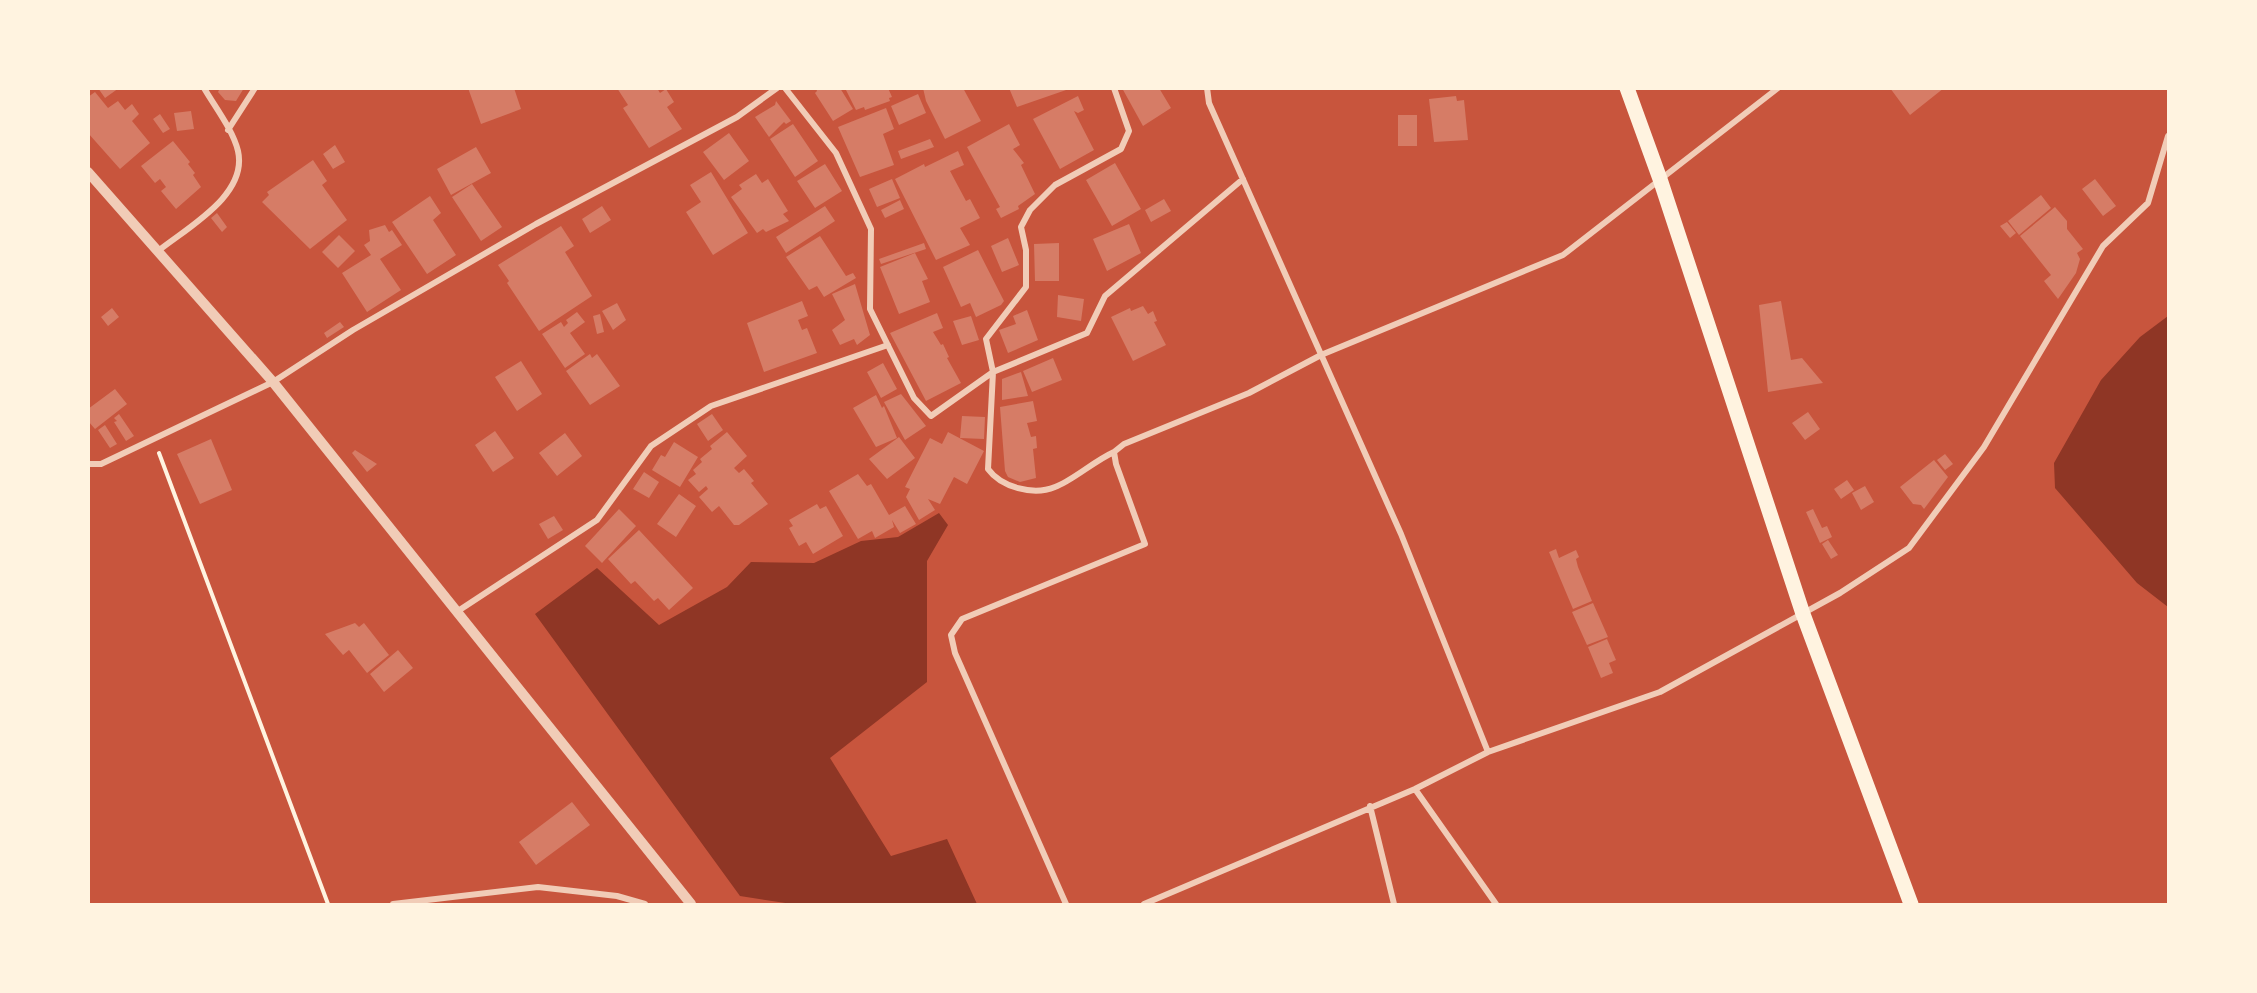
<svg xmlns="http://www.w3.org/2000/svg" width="2257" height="993" font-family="Barlow,sans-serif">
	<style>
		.water { fill: #8f3625 }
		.building { fill: #d67c66 }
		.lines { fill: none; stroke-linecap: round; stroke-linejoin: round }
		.path { stroke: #fff3e0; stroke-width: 4 }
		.minor { stroke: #f1ccb7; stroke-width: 6 }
		.tertiary { stroke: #f1ccb7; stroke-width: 10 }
		.primary { stroke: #fff3e0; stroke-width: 15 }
	</style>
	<rect width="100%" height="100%" fill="#c8553d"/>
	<!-- water -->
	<path class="water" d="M 2168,316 L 2168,607 L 2137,583 L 2055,488 L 2054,463 L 2101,380 L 2140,337 Z
		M 939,513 L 948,525 L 927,561 L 927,682 L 830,758 L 891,856 L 947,839 L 977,904 L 792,904 L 740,896 L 535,614 L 597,568 L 659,625 L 727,587 L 751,562 L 814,563 L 861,541 L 898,537 Z"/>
	<!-- building -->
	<path class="building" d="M 98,88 L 119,88 L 105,98 Z
		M 220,88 L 244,88 L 236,101 L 225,100 L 218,92 Z
		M 468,88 L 514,88 L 521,109 L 481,124 Z
		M 617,88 L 657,88 L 660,93 L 666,89 L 674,102 L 667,107 L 682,129 L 649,148 L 623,108 L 628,105 Z
		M 816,88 L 840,88 L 853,109 L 833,121 L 815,93 L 817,91 Z
		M 845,88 L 888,88 L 892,97 L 889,98 L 890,101 L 865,110 L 864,107 L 856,110 Z
		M 923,88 L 963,88 L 981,121 L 945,139 L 926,101 Z
		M 1009,88 L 1069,88 L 1069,89 L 1017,107 Z
		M 1122,88 L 1159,88 L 1171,108 L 1143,126 Z
		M 1890,88 L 1944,88 L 1910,115 Z
		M 95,92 L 108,108 L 118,101 L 125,110 L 132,104 L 139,114 L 132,121 L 150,143 L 120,169 L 88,133 L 88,97 Z
		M 918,94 L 926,113 L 899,125 L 891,106 Z
		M 1078,96 L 1084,110 L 1078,113 L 1074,111 L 1094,150 L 1060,169 L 1033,119 Z
		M 1456,96 L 1457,101 L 1464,100 L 1468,140 L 1434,142 L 1429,99 Z
		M 776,101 L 791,121 L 786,124 L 784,122 L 769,137 L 755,117 L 775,105 Z
		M 886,108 L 894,129 L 883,134 L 894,165 L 860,177 L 838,127 Z
		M 191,111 L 194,129 L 177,131 L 174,113 Z
		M 160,114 L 170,129 L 163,133 L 153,119 Z
		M 1398,115 L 1417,115 L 1417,146 L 1398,146 Z
		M 793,124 L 818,161 L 795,177 L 770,139 Z
		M 1009,124 L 1020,145 L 1013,149 L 1024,163 L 1021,165 L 1035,194 L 1018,206 L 1019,209 L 1001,218 L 996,209 L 1000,207 L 967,147 Z
		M 729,133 L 749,161 L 724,180 L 703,152 Z
		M 930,139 L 934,147 L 901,159 L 898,151 Z
		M 173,141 L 190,162 L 188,164 L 195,173 L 193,175 L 201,187 L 176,209 L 161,191 L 166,187 L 160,179 L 155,183 L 141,166 Z
		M 335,145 L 345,162 L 333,169 L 323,154 Z
		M 476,147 L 491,173 L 451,195 L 437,169 Z
		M 958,151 L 964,165 L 950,171 L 966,201 L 970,199 L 980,218 L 960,228 L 970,245 L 936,260 L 895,179 L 924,164 L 925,167 Z
		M 313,160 L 327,181 L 322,185 L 347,220 L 310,249 L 262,202 L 269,195 L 267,192 Z
		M 1115,163 L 1141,209 L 1112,226 L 1086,180 Z
		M 825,164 L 842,191 L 815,208 L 797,181 Z
		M 711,172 L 748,233 L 713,255 L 686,212 L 701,202 L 690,185 Z
		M 756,174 L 762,183 L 768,179 L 788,211 L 783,214 L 789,221 L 766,232 L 763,229 L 757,233 L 731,197 L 742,189 L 739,185 Z
		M 892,179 L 900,198 L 877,207 L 869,189 Z
		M 2095,179 L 2116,206 L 2103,216 L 2082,189 Z
		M 472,184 L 502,227 L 481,241 L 452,197 Z
		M 2041,195 L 2051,208 L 2019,235 L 2008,221 Z
		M 430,196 L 441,213 L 433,220 L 456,255 L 427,274 L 392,222 Z
		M 1164,199 L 1171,211 L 1151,222 L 1145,210 Z
		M 900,200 L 904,209 L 885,218 L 881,210 Z
		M 602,206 L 611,220 L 590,233 L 582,219 Z
		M 825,206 L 835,221 L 786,253 L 776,237 Z
		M 2055,207 L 2067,221 L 2067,229 L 2083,249 L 2077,253 L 2080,259 L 2076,273 L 2058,299 L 2044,281 L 2051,275 L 2020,236 Z
		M 217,213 L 227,227 L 222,232 L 211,218 Z
		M 2007,222 L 2016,233 L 2010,238 L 2000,226 Z
		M 1129,224 L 1141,253 L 1107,271 L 1093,239 Z
		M 385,225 L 389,232 L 392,230 L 402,245 L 380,259 L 401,290 L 367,312 L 342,273 L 371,255 L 364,245 L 370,241 L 369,230 Z
		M 561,226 L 574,246 L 565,252 L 592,296 L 539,331 L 507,283 L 509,281 L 498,265 Z
		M 339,235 L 355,251 L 338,268 L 322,252 Z
		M 820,236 L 846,276 L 853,273 L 856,278 L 824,297 L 817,286 L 809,290 L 786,257 Z
		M 1008,238 L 1019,265 L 1002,272 L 991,246 Z
		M 924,243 L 926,249 L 881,264 L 879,259 Z
		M 1059,243 L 1059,281 L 1035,281 L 1034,244 Z
		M 978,250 L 1004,301 L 1001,305 L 976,317 L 970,303 L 961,307 L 943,267 Z
		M 915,253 L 928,279 L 922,281 L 930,302 L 899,314 L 880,267 Z
		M 855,284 L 870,335 L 857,345 L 854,339 L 840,345 L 832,330 L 845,320 L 832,294 Z
		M 1058,295 L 1084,299 L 1081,321 L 1057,317 Z
		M 802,301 L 808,316 L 798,320 L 802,330 L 807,328 L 817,353 L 764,372 L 747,323 Z
		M 1781,301 L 1791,360 L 1802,358 L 1823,383 L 1768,392 L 1759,305 Z
		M 617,303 L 626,320 L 613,330 L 602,311 Z
		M 1143,306 L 1148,314 L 1153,311 L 1157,321 L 1154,322 L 1166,345 L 1133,361 L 1111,317 L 1130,308 L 1131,311 Z
		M 112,308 L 119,317 L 108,326 L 101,317 Z
		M 1027,310 L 1038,340 L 1008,353 L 999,330 L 1016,324 L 1013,316 Z
		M 577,312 L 585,322 L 570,333 L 585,354 L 565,368 L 542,334 L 561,322 L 564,327 L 568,323 L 566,320 Z
		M 937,313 L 943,328 L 933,332 L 941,345 L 943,344 L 949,357 L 947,358 L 961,383 L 926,401 L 890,333 Z
		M 600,314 L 604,332 L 597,334 L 593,316 Z
		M 971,316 L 979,340 L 962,345 L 953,321 Z
		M 340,322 L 344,327 L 327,338 L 324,333 Z
		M 590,354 L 592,358 L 597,354 L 620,386 L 590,405 L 566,371 Z
		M 1053,358 L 1062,380 L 1032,392 L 1023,371 Z
		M 521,361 L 542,394 L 517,411 L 495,377 Z
		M 883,363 L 897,389 L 881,398 L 867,372 Z
		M 1021,372 L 1028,396 L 1002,400 L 1002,379 Z
		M 115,389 L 127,404 L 95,429 L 88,421 L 88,409 Z
		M 901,394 L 926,426 L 905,440 L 884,402 Z
		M 876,395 L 882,408 L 884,406 L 897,438 L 876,447 L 853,408 Z
		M 1033,401 L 1037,421 L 1027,423 L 1031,437 L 1036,436 L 1037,448 L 1033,449 L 1036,478 L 1020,482 L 1008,477 L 1005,471 L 1000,407 Z
		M 1808,412 L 1820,429 L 1805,440 L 1792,423 Z
		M 119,414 L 134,436 L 126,441 L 114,422 L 117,421 L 114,418 Z
		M 712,414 L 723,430 L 708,441 L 697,424 Z
		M 962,416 L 985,417 L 984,439 L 960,438 Z
		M 105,425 L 117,444 L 110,448 L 98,430 Z
		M 495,431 L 514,458 L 493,472 L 475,445 Z
		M 727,432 L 747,456 L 734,468 L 739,473 L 744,469 L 754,481 L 751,483 L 768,504 L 739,525 L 734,525 L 719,506 L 712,512 L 699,497 L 708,489 L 706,486 L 699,492 L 688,480 L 696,474 L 693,470 L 702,462 L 700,459 L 712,449 L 710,446 Z
		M 948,432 L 984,451 L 967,484 L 954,477 L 940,504 L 928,499 L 935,510 L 919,520 L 906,497 L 910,489 L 905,487 L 930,438 L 942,444 Z
		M 565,433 L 582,456 L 557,476 L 539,453 Z
		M 899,437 L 915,458 L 887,479 L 869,459 Z
		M 211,439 L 232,490 L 200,504 L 177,454 Z
		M 674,442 L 698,457 L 680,487 L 652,470 L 661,455 L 665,457 Z
		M 355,450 L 377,464 L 367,472 L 352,453 Z
		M 1945,454 L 1953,464 L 1945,470 L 1937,460 Z
		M 1934,460 L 1948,477 L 1924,509 L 1921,505 L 1913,504 L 1900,487 Z
		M 644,472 L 659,482 L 649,498 L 633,489 Z
		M 858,474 L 867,486 L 871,484 L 889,515 L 905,506 L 916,524 L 900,533 L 892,520 L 894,527 L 875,538 L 872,531 L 858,539 L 829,491 Z
		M 1847,480 L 1854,490 L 1841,499 L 1834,489 Z
		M 1865,486 L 1874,502 L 1861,510 L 1852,493 Z
		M 679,494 L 696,506 L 676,537 L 657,524 Z
		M 817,504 L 820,509 L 826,506 L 843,536 L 813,554 L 806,542 L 799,546 L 789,528 L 793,526 L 789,520 Z
		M 619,509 L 636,526 L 602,563 L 585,546 Z
		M 1813,509 L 1822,528 L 1827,526 L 1832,537 L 1820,543 L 1806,512 Z
		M 554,516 L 563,530 L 548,539 L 539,524 Z
		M 639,530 L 693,588 L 669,610 L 658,598 L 654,601 L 635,581 L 631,584 L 608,559 Z
		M 1828,540 L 1838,555 L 1831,559 L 1822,544 Z
		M 1556,549 L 1559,558 L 1576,550 L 1579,557 L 1576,559 L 1578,567 L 1592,601 L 1573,609 L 1549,552 Z
		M 1593,603 L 1608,637 L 1587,645 L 1572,612 Z
		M 355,623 L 359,627 L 364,623 L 389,655 L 367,673 L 349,650 L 343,655 L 325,634 Z
		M 1607,639 L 1616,660 L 1609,663 L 1613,673 L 1601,678 L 1588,647 Z
		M 398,650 L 413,668 L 384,692 L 370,674 Z
		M 572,802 L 590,825 L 536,865 L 519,842 Z"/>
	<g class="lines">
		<!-- path -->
		<path class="path" d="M 159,453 L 328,904"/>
		<!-- minor -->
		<path class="minor" d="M 785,88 L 836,153 L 871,229 L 870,309 L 914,398 L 931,416 L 993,372 L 1087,333 L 1105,296 L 1243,179
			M 1114,88 L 1129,131 L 1121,149 L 1055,185 L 1030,210 L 1021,227 L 1026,250 L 1026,287 L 986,339 L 993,372 L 988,469 C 1001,487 1033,496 1055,487 C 1072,481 1094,461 1114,452
			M 1207,88 L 1209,103 L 1401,534 L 1488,752
			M 228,130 L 255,88
			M 158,251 C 188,227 248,195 238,151 C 233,130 215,107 204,88
			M 88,464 L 101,464 L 273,382 L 353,330 L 536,224 L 737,117 L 777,88
			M 458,611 L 597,520 L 651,446 L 711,406 L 888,345
			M 1415,789 L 1496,904
			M 1370,806 L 1394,904
			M 393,904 L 538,887 L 617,896 L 645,904
			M 1066,904 L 955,653 L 951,635 L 962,619 L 1145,544 L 1116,464 L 1114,452 L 1124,444 L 1249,393 L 1321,355 L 1563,255 L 1778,88
			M 1144,904 L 1415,789 L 1488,752 L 1660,692 L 1840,593 L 1909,548 L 1984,447 L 2103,246 L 2148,203 L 2168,136"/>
		<!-- tertiary -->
		<path class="tertiary" d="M 88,172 L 273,382 L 691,904"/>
		<!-- primary -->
		<path class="primary" d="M 1627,88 L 1660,179 L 1803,614 L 1911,904"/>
	</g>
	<!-- border -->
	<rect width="2257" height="993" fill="none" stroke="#fff3e0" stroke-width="180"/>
</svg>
